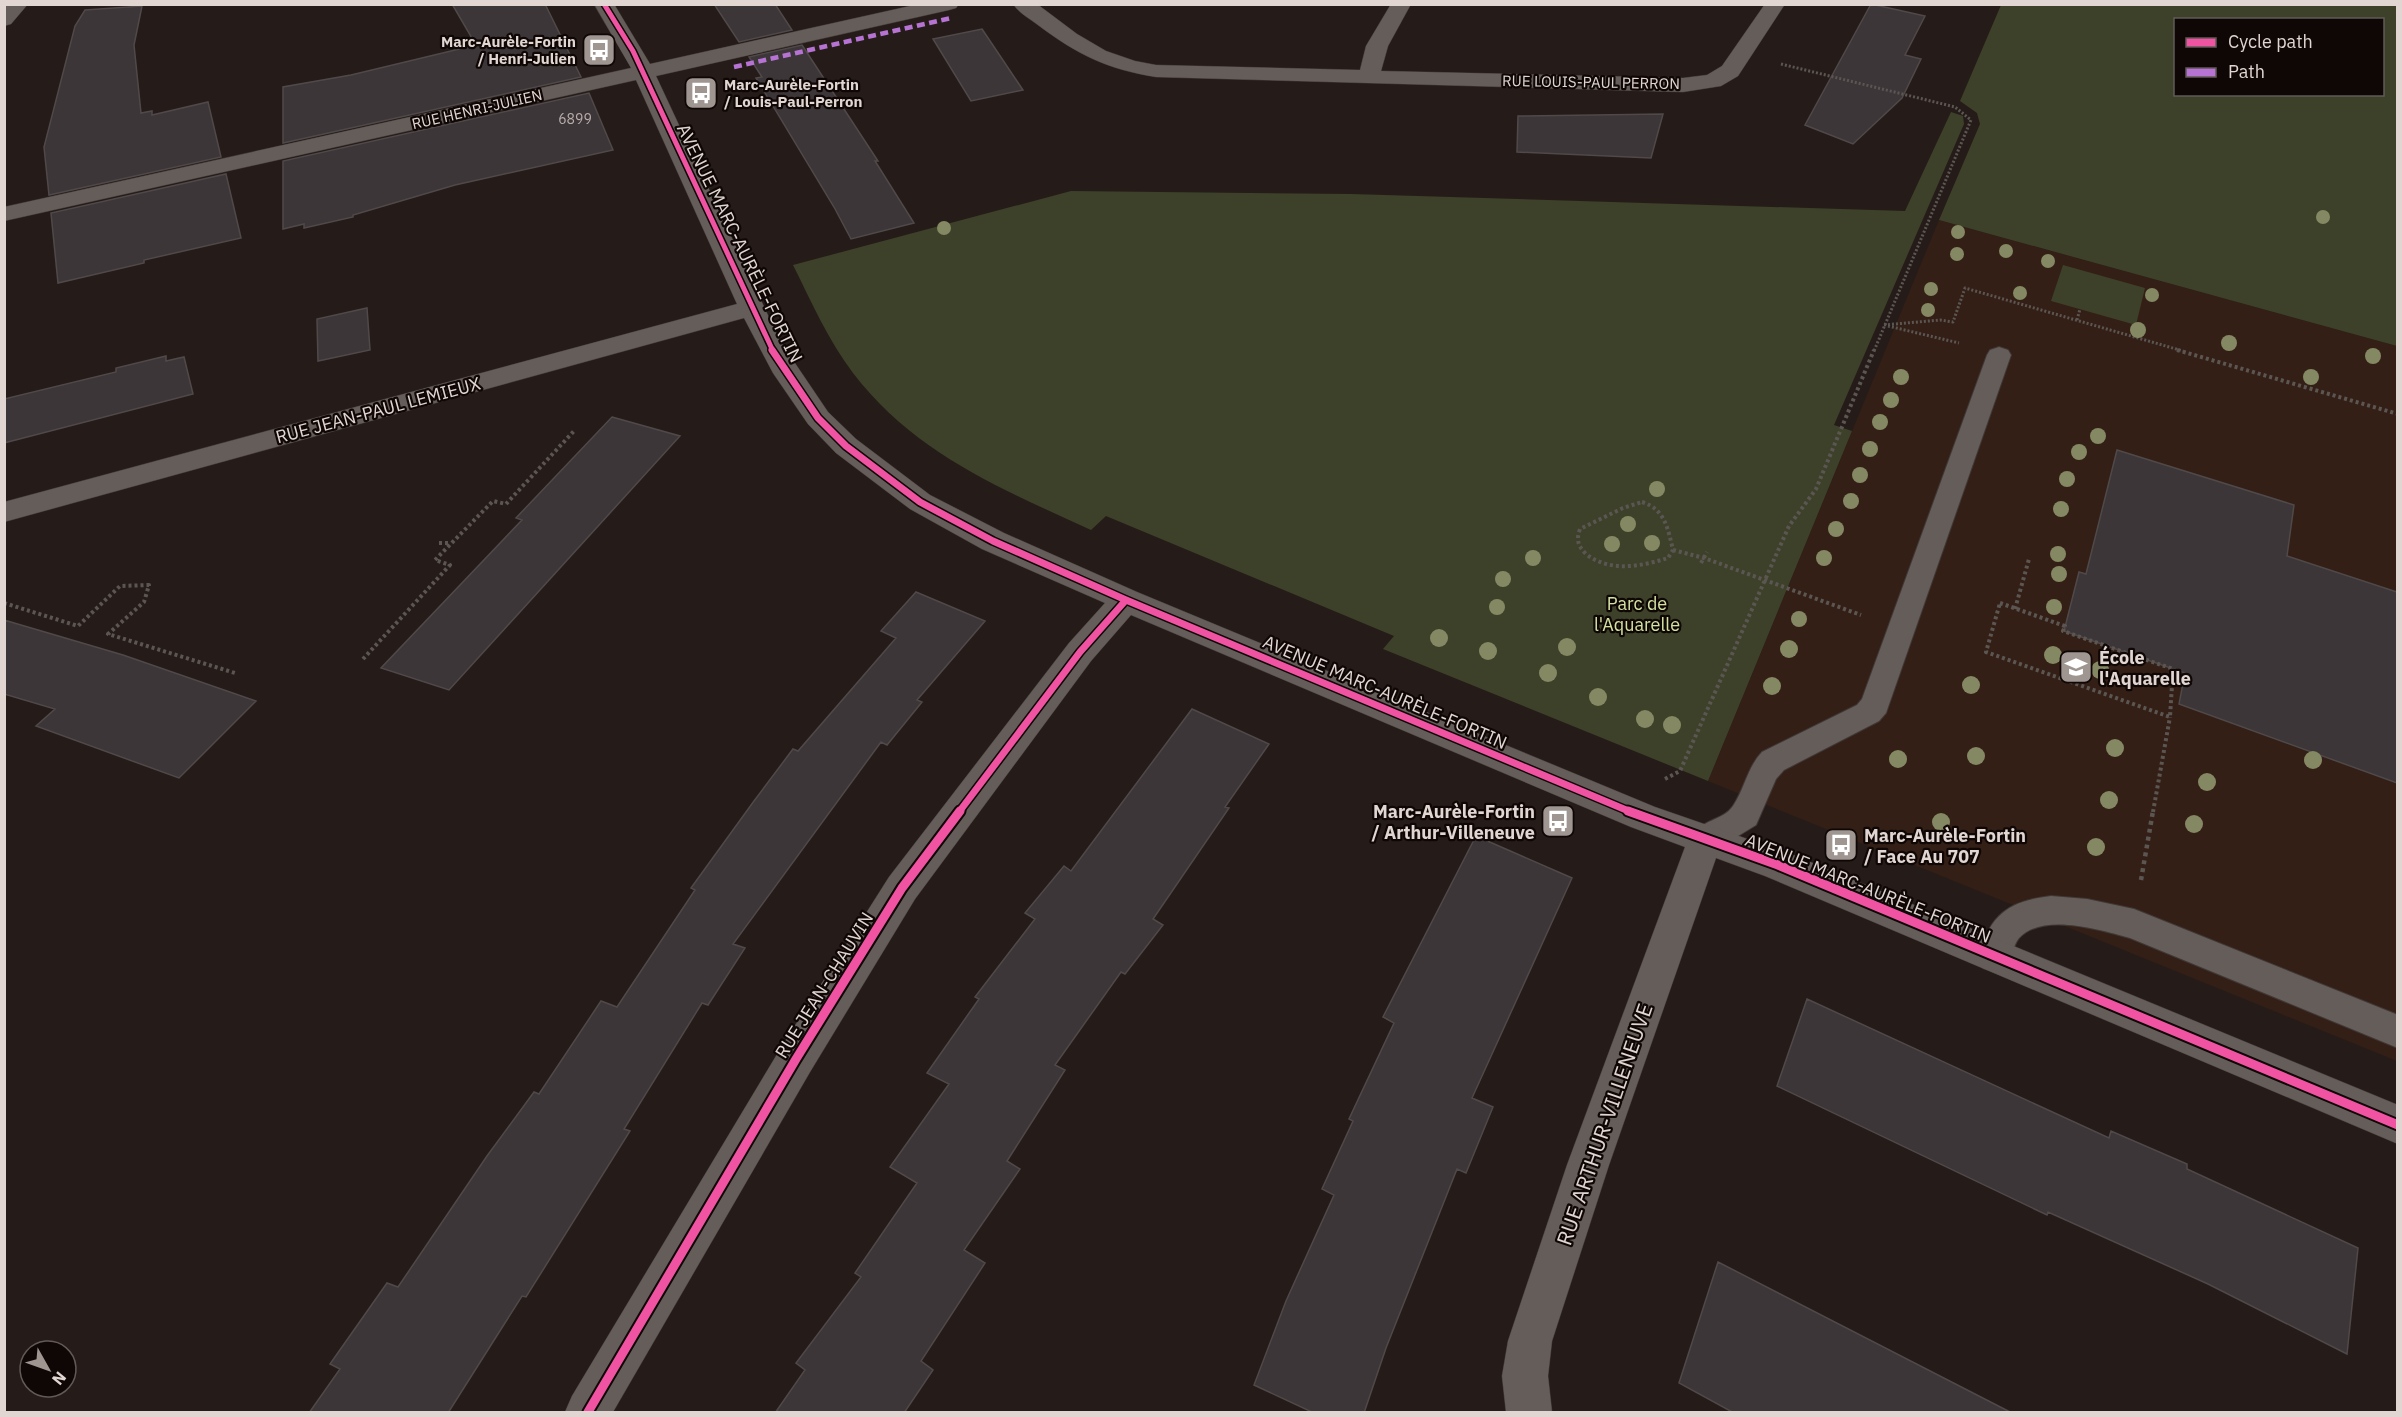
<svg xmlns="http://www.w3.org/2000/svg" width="2402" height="1417" font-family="'IBM Plex Sans',sans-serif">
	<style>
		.built { fill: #331f16 }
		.green { fill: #3d4129; fill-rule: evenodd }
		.building { fill: #3c3638; stroke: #50494a; stroke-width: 1.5 }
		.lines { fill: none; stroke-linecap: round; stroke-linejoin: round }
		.lane-casing { stroke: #403836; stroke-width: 2 }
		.street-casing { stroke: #403836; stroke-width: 1 }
		.path-far2 { stroke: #5c5653; stroke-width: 3; stroke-dasharray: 2 2; stroke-linecap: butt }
		.path-far1 { stroke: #5c5653; stroke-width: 4; stroke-dasharray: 3 3; stroke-linecap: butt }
		.path { stroke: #5c5653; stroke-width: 4.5; stroke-dasharray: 4 4; stroke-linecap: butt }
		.lane { fill: #645d59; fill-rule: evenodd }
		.street { fill: #645d59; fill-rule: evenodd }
		.quiet { stroke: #b673d3; stroke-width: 4.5; stroke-dasharray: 8 4.5; stroke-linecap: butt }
		.cycleway-far2-casing { stroke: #0e0705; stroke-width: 8 }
		.cycleway-far1-casing { stroke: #0e0705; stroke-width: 10 }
		.cycleway-casing { stroke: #0e0705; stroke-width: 13 }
		.cycleway-far2 { stroke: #f153a3; stroke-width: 5 }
		.cycleway-far1 { stroke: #f153a3; stroke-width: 7 }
		.cycleway { stroke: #f153a3; stroke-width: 9 }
		.tree { fill: #858963 }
		.labels { text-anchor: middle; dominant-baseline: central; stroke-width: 4.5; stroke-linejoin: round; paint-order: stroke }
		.far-number-label { font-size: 14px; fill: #b8aeab }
		.far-poi-label { font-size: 15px; font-weight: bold; fill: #e1d6d1; stroke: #0e0705; text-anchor: end }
		.far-street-label { font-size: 15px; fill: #e1d6d1; stroke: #0e0705 }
		.street-label { font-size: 18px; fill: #e1d6d1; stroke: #0e0705 }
		.park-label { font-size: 18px; fill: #d4e2a0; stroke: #0e0705 }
		.poi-label { font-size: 18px; font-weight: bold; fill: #e1d6d1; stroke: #0e0705; text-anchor: start }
		.near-street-label { font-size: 21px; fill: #e1d6d1; stroke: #0e0705 }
	</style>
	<rect width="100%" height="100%" fill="#251c19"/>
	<!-- built -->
	<path class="built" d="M 1939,220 L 2397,346 L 2397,1061 L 1708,781 Z"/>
	<!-- green -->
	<path class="green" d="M 2001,5 L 2397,5 L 2397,346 L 1939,220 L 1980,124 L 1977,113 L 1960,101 ZM 2176,20 L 2382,20 L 2382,94 L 2176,94 Z
		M 1951,112 L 1963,116 L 1964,124 L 1834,425 L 1852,431 L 1708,781 L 1383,649 L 1394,636 L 1106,516 L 1091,530 C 1002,489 915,454 853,373 C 828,340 811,301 793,265 L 1071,191 L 1351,194 L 1905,211 Z
		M 2063,265 L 2145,288 L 2136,325 L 2051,301 Z"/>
	<!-- building -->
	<path class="building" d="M 452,4 L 545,4 L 581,77 L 283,143 L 283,87 L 351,75 L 476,45 Z
		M 714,4 L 775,4 L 792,30 L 739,42 Z
		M 1871,4 L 1925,16 L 1905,55 L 1921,59 L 1902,98 L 1853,144 L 1805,125 Z
		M 142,6 L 134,45 L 141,113 L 152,111 L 152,115 L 208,102 L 221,157 L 49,195 L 44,147 L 75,26 L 85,10 Z
		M 982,29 L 1023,90 L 971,101 L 933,39 Z
		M 802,45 L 878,161 L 875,161 L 914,223 L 851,239 L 834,207 L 756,78 L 762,77 L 749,57 Z
		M 589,93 L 613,150 L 455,185 L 353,215 L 353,217 L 304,228 L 304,224 L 283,229 L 283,161 Z
		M 1663,114 L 1651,158 L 1517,152 L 1518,116 Z
		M 226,174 L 241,238 L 144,260 L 144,263 L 58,283 L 51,213 Z
		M 367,308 L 370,350 L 318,361 L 317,319 Z
		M 166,356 L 166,361 L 184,357 L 193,394 L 4,443 L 4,399 L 116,372 L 116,368 Z
		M 612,417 L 680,436 L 449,690 L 381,668 L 522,520 L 516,518 Z
		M 2117,450 L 2294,505 L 2287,556 L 2397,592 L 2397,783 L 2179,704 L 2185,673 L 2064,631 L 2079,572 L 2086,574 Z
		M 916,592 L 985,621 L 917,700 L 922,702 L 887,745 L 881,742 L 733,944 L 745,948 L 708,1005 L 702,1003 L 624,1129 L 630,1131 L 526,1297 L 522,1296 L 448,1413 L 309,1413 L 340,1369 L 330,1364 L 387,1283 L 398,1287 L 487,1156 L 534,1092 L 539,1094 L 601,1001 L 617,1007 L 695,890 L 691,888 L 754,801 L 793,749 L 798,751 L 896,638 L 881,631 Z
		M 4,620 L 123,655 L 256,701 L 179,778 L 36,726 L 55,709 L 4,694 Z
		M 1192,709 L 1269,744 L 1225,807 L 1229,808 L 1153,919 L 1163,925 L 1125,974 L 1121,972 L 1055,1065 L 1065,1070 L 1007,1161 L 1020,1169 L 964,1250 L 985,1263 L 921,1361 L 933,1370 L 904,1413 L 775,1413 L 805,1370 L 796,1363 L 861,1277 L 855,1273 L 917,1183 L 890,1167 L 949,1084 L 927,1073 L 979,999 L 975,997 L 1035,919 L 1025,913 L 1064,866 L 1071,871 Z
		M 1476,836 L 1572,878 L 1472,1098 L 1493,1107 L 1466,1173 L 1457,1169 L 1386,1348 L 1364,1413 L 1314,1413 L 1254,1385 L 1286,1301 L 1334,1195 L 1322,1189 L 1353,1121 L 1349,1119 L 1394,1023 L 1383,1017 Z
		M 1807,999 L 2109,1138 L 2111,1131 L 2187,1164 L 2187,1169 L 2358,1248 L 2347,1354 L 2208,1284 L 2048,1212 L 2047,1215 L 1777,1086 Z
		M 1718,1262 L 2012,1413 L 1734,1413 L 1679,1383 Z"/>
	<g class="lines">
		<defs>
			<path id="lane" d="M 1999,347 L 2008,350 L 2011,355 L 1886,713 L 1879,721 L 1784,770 L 1776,779 L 1756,825 L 1717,849 L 1706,853 L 1695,849 L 1690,839 C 1700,819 1723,821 1733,806 C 1745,788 1747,768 1762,752 L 1857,705 L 1862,699 L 1987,355 L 1990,350 Z
				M 2051,896 L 2087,899 L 2134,909 L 2398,1015 L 2398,1048 L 2130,938 C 2101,930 2043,912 2019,938 C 2013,945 2011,959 2007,968 L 1995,972 L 1983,968 L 1978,957 C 1990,915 2008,901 2051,896 Z"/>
			<path id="street" d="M 7,4 L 28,4 L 11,24 L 4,26 L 4,7 Z
				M 594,4 L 614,4 L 650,64 L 919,4 L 959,4 L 956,8 L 949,10 L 656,76 L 780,341 L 828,412 L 856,439 L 930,495 L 1004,533 L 1137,592 L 1655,807 L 1791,854 L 2398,1105 L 2398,1144 L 1765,876 L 1716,858 L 1609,1165 L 1552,1341 L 1548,1376 L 1552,1412 L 1506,1412 L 1502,1376 L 1508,1341 L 1567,1165 L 1685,847 L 1631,827 L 1131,615 L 1091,661 L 915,899 L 810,1072 L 613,1412 L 565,1412 L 572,1396 L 782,1046 L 889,877 L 1069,643 L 1105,603 L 982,549 L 910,509 L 836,453 L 808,424 L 773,373 L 744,318 L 4,522 L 4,502 L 737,304 L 636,80 L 4,221 L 4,207 L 631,68 Z
				M 1013,4 L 1037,4 L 1077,34 L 1106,51 L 1135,61 L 1156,65 L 1360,70 L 1366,46 L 1391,4 L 1411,4 L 1388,46 L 1381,71 L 1683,78 L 1707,75 L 1722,66 L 1765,4 L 1785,4 L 1738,76 L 1721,86 L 1683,92 L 1156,77 C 1107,69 1078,55 1038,25 C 1030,19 1019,13 1013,4 Z"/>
		</defs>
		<!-- lane casing -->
		<use href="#lane" class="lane-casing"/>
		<!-- street casing -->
		<use href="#street" class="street-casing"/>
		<!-- path-far2 -->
		<path class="path-far2" d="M 1781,64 L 1955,107 L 1971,120 L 1874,351
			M 2077,320 L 2080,309
			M 1884,325 L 1940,320 L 1953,322 L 1965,288 L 2183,351
			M 1888,326 L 1959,343"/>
		<!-- path-far1 -->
		<path class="path-far1" d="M 2177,350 L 2398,414
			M 1642,502 C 1665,509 1668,529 1673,550 L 1668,558 C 1642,566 1610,573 1586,554 C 1578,546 1576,540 1580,529 L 1623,508 Z
			M 439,543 L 451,543
			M 1673,550 L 1704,558 L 1861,615
			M 1701,563 L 1707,552
			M 4,603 L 78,626 L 120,586 L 149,585 L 144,602 L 108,634 L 235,673
			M 2000,603 L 2065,626 L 2063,631 L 2173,669 L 2170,717 L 1986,652 Z
			M 2015,609 L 2029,559
			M 363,659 L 450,565 L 435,560 L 493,501 L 506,504 L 574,431
			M 1665,779 L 1680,771 L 1789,526 L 1816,489 L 1874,350
			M 2153,812 L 2170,717"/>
		<!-- path -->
		<path class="path" d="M 2141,880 L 2153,811"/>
		<!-- lane -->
		<use href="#lane" class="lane"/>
		<!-- street -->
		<use href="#street" class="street"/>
		<!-- quiet -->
		<path class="quiet" d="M 734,67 L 951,18"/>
		<defs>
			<path id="cycleway-far2" d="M 604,4 L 633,51 L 773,351"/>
			<path id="cycleway-far1" d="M 772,350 L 818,418 L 846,446 L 920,502 L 993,541 L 1126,600 L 1631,812
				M 959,812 L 1080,652 L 1126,600"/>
			<path id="cycleway" d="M 1628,811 L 1778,865 L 2398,1125
				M 588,1412 L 796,1059 L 902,888 L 960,811"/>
		</defs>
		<!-- cycleway-far2 casing -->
		<use href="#cycleway-far2" class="cycleway-far2-casing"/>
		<!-- cycleway-far1 casing -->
		<use href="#cycleway-far1" class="cycleway-far1-casing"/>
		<!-- cycleway casing -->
		<use href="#cycleway" class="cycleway-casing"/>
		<!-- cycleway-far2 -->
		<use href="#cycleway-far2" class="cycleway-far2"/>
		<!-- cycleway-far1 -->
		<use href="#cycleway-far1" class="cycleway-far1"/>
		<!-- cycleway -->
		<use href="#cycleway" class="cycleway"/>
	</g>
	<!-- trees -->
	<g class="tree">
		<circle cx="2323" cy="217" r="7"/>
		<circle cx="944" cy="228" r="7"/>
		<circle cx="1958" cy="232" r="7"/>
		<circle cx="2006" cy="251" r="7"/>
		<circle cx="1957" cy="254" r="7"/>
		<circle cx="2048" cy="261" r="7"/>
		<circle cx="1931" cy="289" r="7"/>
		<circle cx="2020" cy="293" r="7"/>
		<circle cx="2152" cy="295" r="7"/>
		<circle cx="1928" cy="310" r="7"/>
		<circle cx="2138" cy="330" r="8"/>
		<circle cx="2229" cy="343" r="8"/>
		<circle cx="2373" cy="356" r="8"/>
		<circle cx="1901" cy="377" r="8"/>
		<circle cx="2311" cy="377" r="8"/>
		<circle cx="1891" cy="400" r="8"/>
		<circle cx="1880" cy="422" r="8"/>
		<circle cx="2098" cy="436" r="8"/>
		<circle cx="1870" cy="449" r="8"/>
		<circle cx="2079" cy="452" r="8"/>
		<circle cx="1860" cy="475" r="8"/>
		<circle cx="2067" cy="479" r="8"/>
		<circle cx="1657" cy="489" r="8"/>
		<circle cx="1851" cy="501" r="8"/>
		<circle cx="2061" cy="509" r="8"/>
		<circle cx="1628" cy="524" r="8"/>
		<circle cx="1836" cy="529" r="8"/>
		<circle cx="1652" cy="543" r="8"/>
		<circle cx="1612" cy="544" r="8"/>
		<circle cx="2058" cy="554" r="8"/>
		<circle cx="1533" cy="558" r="8"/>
		<circle cx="1824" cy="558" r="8"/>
		<circle cx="2059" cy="574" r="8"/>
		<circle cx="1503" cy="579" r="8"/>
		<circle cx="1497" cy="607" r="8"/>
		<circle cx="2054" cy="607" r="8"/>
		<circle cx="1799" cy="619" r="8"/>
		<circle cx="1439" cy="638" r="9"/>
		<circle cx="1567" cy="647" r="9"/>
		<circle cx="1789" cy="649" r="9"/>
		<circle cx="1488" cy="651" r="9"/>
		<circle cx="2053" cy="655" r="9"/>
		<circle cx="2100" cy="670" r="9"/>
		<circle cx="1548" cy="673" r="9"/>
		<circle cx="1971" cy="685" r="9"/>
		<circle cx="1772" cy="686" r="9"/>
		<circle cx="1598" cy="697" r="9"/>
		<circle cx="1645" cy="719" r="9"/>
		<circle cx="1672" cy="725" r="9"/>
		<circle cx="2115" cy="748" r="9"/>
		<circle cx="1976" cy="756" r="9"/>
		<circle cx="1898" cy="759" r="9"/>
		<circle cx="2313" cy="760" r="9"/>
		<circle cx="2207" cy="782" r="9"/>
		<circle cx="2109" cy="800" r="9"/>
		<circle cx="1941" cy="822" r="9"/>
		<circle cx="2194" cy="824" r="9"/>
		<circle cx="2096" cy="847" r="9"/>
	</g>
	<!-- icons -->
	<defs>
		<symbol id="bus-square" viewBox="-11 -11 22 22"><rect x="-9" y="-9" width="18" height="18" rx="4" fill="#9f9591" stroke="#0e0705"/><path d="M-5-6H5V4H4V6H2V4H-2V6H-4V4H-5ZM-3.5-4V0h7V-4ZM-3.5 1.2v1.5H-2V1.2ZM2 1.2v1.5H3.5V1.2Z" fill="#fff"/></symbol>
		<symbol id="school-square" viewBox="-11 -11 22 22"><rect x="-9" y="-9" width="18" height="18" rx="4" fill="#9f9591" stroke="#0e0705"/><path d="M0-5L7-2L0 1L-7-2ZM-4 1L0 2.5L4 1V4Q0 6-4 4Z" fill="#fff"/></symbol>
	</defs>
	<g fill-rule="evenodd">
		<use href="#bus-square" x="580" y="31" width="38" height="38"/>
		<use href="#bus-square" x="682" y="74" width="38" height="38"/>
		<use href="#school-square" x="2057" y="648" width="38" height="38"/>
		<use href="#bus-square" x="1539" y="802" width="38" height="38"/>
		<use href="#bus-square" x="1822" y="826" width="38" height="38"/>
	</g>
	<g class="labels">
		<!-- far-number labels -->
		<g class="far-number-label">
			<text x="575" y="119">6899</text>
		</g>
		<!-- far-poi labels -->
		<g class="far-poi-label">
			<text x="576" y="41">Marc-Aurèle-Fortin<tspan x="576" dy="17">/ Henri-Julien</tspan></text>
			<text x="724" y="84" text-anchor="start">Marc-Aurèle-Fortin<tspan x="724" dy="17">/ Louis-Paul-Perron</tspan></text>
		</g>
		<!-- far-street labels -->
		<g class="far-street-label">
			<text transform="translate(1591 82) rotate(1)">RUE LOUIS-PAUL PERRON</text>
			<text transform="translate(477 109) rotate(-13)">RUE HENRI-JULIEN</text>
		</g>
		<!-- street labels -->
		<g class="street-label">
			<text transform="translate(740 243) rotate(64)">AVENUE MARC-AURÈLE-FORTIN</text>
			<text transform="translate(378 410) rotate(-15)">RUE JEAN-PAUL LEMIEUX</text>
			<text transform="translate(1385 692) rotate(23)">AVENUE MARC-AURÈLE-FORTIN</text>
			<text transform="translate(1868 888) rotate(22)">AVENUE MARC-AURÈLE-FORTIN</text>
			<text transform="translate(824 985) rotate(-58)">RUE JEAN-CHAUVIN</text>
		</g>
		<!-- park labels -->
		<g class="park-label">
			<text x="1637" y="603">Parc de<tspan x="1637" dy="21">l'Aquarelle</tspan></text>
		</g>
		<!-- poi labels -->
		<g class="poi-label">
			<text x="2099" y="657">École<tspan x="2099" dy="21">l'Aquarelle</tspan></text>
			<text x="1535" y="811" text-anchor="end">Marc-Aurèle-Fortin<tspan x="1535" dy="21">/ Arthur-Villeneuve</tspan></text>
			<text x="1864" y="835">Marc-Aurèle-Fortin<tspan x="1864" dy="21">/ Face Au 707</tspan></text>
		</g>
		<!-- near-street labels -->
		<g class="near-street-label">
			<text transform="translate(1604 1124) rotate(-71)">RUE ARTHUR-VILLENEUVE</text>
		</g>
	</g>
	<!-- border -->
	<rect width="2402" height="1417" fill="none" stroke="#e1d6d1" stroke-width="12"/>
	<!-- legend -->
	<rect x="2174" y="18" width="210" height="78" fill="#0e0705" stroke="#625a57" stroke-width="1.5"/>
	<rect x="2186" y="38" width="30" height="9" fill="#f153a3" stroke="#625a57" stroke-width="1.5"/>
	<text x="2228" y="48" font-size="18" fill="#e1d6d1">Cycle path</text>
	<rect x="2186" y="68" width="30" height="9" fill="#b673d3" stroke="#625a57" stroke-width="1.5"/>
	<text x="2228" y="78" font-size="18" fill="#e1d6d1">Path</text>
	<!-- north arrow -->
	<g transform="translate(48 1369) rotate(130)"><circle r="28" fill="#0e0705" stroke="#625a57" stroke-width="1.5"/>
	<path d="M0-4.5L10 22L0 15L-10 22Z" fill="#9f9591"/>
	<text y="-9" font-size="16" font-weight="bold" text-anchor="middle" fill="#e1d6d1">N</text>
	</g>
</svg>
